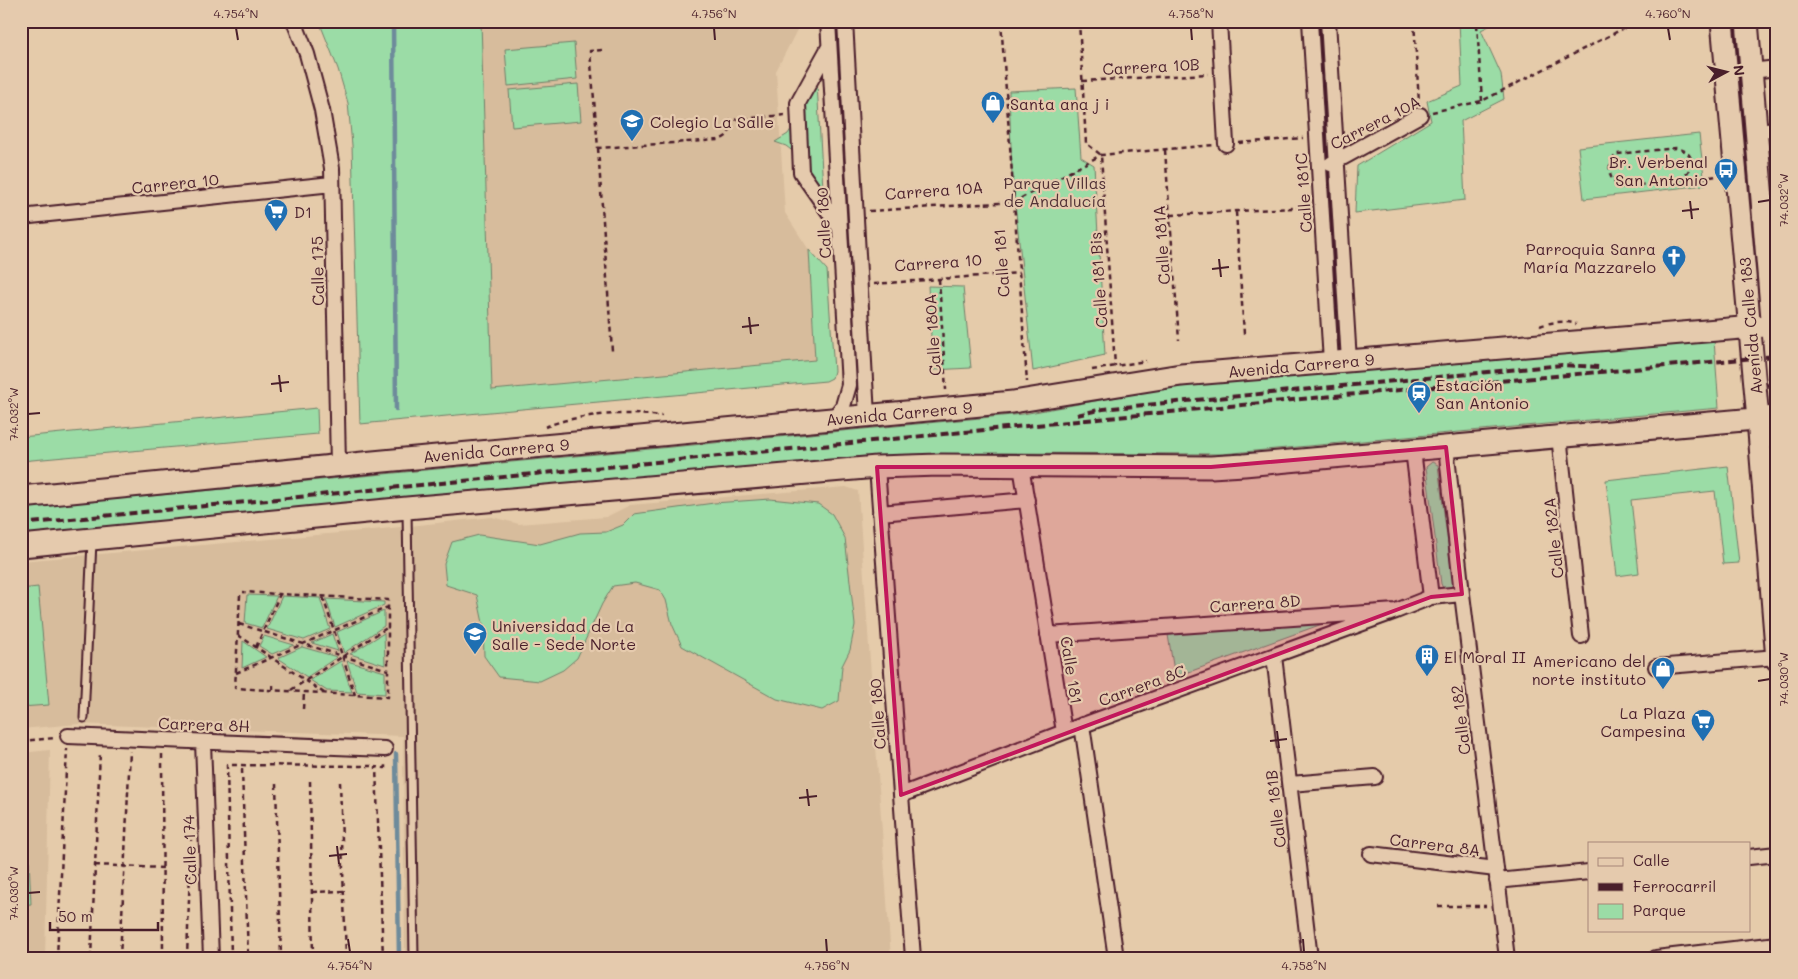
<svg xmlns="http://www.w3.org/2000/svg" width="1798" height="979" font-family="Mali,sans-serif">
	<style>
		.built { fill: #d7bc9c }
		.green { fill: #9bdca6; stroke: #727e68 }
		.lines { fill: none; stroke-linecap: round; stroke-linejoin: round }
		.stream { stroke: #6e8b9b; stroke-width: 4.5 }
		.service-casing { stroke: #4a1f2b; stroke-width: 11 }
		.minor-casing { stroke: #4a1f2b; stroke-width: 18 }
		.primary-casing { stroke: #4a1f2b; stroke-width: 25 }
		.path { stroke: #4a1f2b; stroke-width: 2.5; stroke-dasharray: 5 4; stroke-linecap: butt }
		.service { stroke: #e5caad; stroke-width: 7 }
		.minor { stroke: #e5caad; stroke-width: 14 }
		.primary { stroke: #e5caad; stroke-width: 21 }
		.rail { stroke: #4a1f2b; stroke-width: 4; stroke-dasharray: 8 4; stroke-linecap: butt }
		.marked { fill: #c2185b; fill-opacity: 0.2; stroke: #c2185b; stroke-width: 4; stroke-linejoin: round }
		.ticks { fill: none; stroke: #4a1f2b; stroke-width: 2 }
		.labels { text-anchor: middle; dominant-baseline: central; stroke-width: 4.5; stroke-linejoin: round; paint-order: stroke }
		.street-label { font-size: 16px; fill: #4a1f2b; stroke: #e5caad }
		.poi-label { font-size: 16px; fill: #4a1f2b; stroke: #e5caad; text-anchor: start }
		.park-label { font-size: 16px; fill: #523237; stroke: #e5caad }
		.neatline { fill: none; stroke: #4a1f2b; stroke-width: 2 }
		.ticks-label { font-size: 12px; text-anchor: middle; fill: #4a1f2b }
	</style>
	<rect width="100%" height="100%" fill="#e5cbaa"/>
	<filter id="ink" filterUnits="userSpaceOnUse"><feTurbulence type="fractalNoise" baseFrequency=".02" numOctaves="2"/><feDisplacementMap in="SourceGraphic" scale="10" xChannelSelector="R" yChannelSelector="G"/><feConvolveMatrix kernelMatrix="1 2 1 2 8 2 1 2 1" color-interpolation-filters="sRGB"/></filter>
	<g filter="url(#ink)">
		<!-- built -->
		<path class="built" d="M 481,21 L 797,21 L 798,28 L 776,71 L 785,213 L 809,250 L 815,360 L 492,390 Z
			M 846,487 L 858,491 L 891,958 L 405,958 L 403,736 L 78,724 L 21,729 L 21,561 L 373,530 L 492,517 L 519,524 L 606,517 L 630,505 Z
			M 50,750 L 45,958 L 21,958 L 21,753 Z"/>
		<!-- green -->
		<path class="green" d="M 319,21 L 481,21 L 492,390 L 815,360 L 809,250 L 827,270 L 834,371 L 832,378 L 826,381 L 360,424 L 352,145 L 348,103 L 338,69 Z
			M 834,21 L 839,21 L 860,379 L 854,379 Z
			M 1459,21 L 1499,21 L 1481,30 L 1501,74 L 1504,99 L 1461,121 L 1465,200 L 1355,213 L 1357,166 L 1431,121 L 1427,101 L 1462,86 Z
			M 1733,21 L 1739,21 L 1757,241 L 1752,241 Z
			M 574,43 L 577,79 L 508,86 L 505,49 Z
			M 817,83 L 823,189 L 807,170 L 805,103 Z
			M 578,84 L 581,121 L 512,127 L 509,90 Z
			M 1076,88 L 1081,157 L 1094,165 L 1105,355 L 1033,371 L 1012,175 L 1009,91 Z
			M 793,126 L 795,153 L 786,146 L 775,142 L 788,134 Z
			M 1699,134 L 1705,185 L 1584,199 L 1578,147 Z
			M 928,286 L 963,287 L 971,368 L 933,370 Z
			M 1714,340 L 1719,408 L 1222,454 L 1002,453 L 874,456 L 341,503 L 21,535 L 21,508 L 1023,414 L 1145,392 L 1216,382 Z
			M 317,408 L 318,434 L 21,461 L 21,437 Z
			M 1432,462 L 1438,465 L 1453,583 C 1451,587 1449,589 1443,588 L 1441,584 L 1426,467 Z
			M 1728,466 L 1739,563 L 1723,564 L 1715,491 L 1631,500 L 1639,573 L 1617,576 L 1606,480 Z
			M 770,499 L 818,504 L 832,514 L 845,538 L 855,625 L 850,650 L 842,666 L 839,701 L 822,710 L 777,699 L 682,646 L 672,624 L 666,600 L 660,590 L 635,583 L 613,586 L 602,604 L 577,658 L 563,670 L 540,681 L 499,677 L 484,656 L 483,623 L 477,595 L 446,585 L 444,564 L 452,542 L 479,535 L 540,544 L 580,533 L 606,532 L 623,525 L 634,514 L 714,503 Z
			M 38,587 L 49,705 L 21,707 L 21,589 Z
			M 247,595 L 277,596 L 262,628 L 245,623 Z
			M 282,596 L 320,598 L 330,629 L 304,640 L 267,629 Z
			M 326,599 L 384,602 L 384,605 L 335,627 Z
			M 384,611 L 384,626 L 344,653 L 337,632 Z
			M 1339,618 L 1175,677 L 1168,635 Z
			M 384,633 L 385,665 L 350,654 Z
			M 332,634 L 338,651 L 312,643 Z
			M 264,636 L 294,645 L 272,654 L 259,646 Z
			M 243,641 L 266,657 L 242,668 Z
			M 302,647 L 337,657 L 307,677 L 278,658 Z
			M 341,661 L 352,692 L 327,691 L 310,680 Z
			M 347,661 L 385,672 L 385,694 L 357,692 Z
			M 21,836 L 28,836 L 31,904 L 21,905 Z"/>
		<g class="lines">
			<!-- stream -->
			<path class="stream" d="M 393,21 L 396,409
				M 396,754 L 399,958"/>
			<defs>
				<path id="service" d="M 407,511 L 414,958
					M 84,718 L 92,541"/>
				<path id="minor" d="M 294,21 L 307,54 L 322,110 L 332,168 L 338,465
					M 828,21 L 849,385 L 843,406 L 833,419
					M 845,21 L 867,416
					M 1219,21 L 1226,144
					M 1310,21 L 1331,362
					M 1328,21 L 1349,361
					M 829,47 L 798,103 L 801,172 L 840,228
					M 1751,71 L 1777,68
					M 1756,131 L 1777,129
					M 1331,164 L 1420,115
					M 21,217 L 332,184
					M 1559,436 L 1581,636
					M 1446,447 L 1462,594 L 1507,958
					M 1413,450 L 1431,597
					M 1021,466 L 1064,732
					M 877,467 L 913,958
					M 880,513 L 1027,500
					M 1048,635 L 1396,611 L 1431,597 L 1462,594
					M 1274,656 L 1310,958
					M 1656,667 L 1777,657
					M 1082,725 L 1116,958
					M 68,736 L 385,749
					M 203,742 L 211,958
					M 1290,784 L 1375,777
					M 901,795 L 1064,732 L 1396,611
					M 1371,854 L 1496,869
					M 1749,857 L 1777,854
					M 1497,881 L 1589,872
					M 1656,958 L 1777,944"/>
				<path id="primary" d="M 1722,21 L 1758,419 L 1777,660
					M 1747,21 L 1777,378
					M 21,497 L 373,462 L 1013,402 L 1181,375 L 1777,325
					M 21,546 L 407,508 L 877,467 L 939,465 L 1211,467 L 1244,465 L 1777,417"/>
			</defs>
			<!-- service casing -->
			<use href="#service" class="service-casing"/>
			<!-- minor casing -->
			<use href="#minor" class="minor-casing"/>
			<!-- primary casing -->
			<use href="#primary" class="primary-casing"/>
			<!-- path -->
			<path class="path" d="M 1001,21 L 1027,382
				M 1079,21 L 1086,143 L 1101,155 L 1115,366
				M 1414,21 L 1419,102
				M 602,50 L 590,51 L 598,148 L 718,140 C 730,137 731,130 730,120 L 785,115
				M 1082,81 L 1208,74
				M 1482,101 L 1477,24 L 1482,21
				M 1432,112 L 1482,101 L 1638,21
				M 1239,143 L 1303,138
				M 598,148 L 612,351
				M 1165,150 L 1179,340
				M 1679,180 C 1695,170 1697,152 1676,148 L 1617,154 C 1606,164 1607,180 1621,187 L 1718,176
				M 869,211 L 1014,202 L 1101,155 L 1214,145
				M 1236,212 L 1244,334
				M 1171,215 L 1309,207
				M 939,279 L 946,390
				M 874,284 L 1019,273
				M 1540,326 C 1550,322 1565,320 1576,324
				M 1092,370 L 1146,361
				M 545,427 C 579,413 626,412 662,416
				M 240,595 L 235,688 L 388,697 L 388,600 L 243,592
				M 323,597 L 355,695
				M 239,624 L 388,670
				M 238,635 L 324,693
				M 256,647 L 280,594
				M 236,673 L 388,607
				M 273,690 L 273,683
				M 291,690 L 388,627
				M 303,709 L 304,693
				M 21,741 L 55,738
				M 162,754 L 163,958
				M 242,769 L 248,958
				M 310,781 L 313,958
				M 340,782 L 346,958
				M 276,784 L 281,958
				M 95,865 L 163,868
				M 312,892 L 344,891
				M 1438,906 L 1486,906
				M 57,958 L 67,749
				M 91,958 L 100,752
				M 120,958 L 130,751
				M 187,958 L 191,840
				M 231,958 L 227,765 L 372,766 L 376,767
				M 383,958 L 376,767 L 385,768 L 385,762"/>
			<!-- service -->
			<use href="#service" class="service"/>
			<!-- minor -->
			<use href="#minor" class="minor"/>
			<!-- primary -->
			<use href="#primary" class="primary"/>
			<!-- rail -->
			<path class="rail" d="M 1077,415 L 1103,409 L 1562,365 L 1599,367
				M 21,524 L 1323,397 L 1777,356"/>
		</g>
	</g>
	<!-- marked area -->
	<path class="marked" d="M 1446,447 L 1462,594 L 1431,597 L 901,795 L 877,467 L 1211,467 Z"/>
	<!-- ticks -->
	<path class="ticks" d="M 236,28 L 238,40M 714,28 L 715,40M 1191,28 L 1192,40M 1668,28 L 1670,40M 1690,201 L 1692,219M 1758,202 L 1770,200M 1682,211 L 1699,209M 1219,259 L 1221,277M 1212,269 L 1229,267M 749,317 L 751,334M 742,327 L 759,325M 279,375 L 281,392M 271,384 L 289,382M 28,414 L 40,413M 1758,681 L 1770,679M 1277,731 L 1279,748M 1270,741 L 1287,739M 807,789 L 809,806M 799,798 L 817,796M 337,846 L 339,864M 329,856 L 347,854M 28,893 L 40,892M 348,939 L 350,952M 826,939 L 827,952M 1303,939 L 1304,952"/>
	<!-- icons -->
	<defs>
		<symbol id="shop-pin" viewBox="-11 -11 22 30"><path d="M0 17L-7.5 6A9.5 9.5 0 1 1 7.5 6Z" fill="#1f6fb2" stroke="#e5caad"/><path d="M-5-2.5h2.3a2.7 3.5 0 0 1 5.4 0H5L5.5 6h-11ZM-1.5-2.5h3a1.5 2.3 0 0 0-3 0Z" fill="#fff"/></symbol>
		<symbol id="school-pin" viewBox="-11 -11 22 30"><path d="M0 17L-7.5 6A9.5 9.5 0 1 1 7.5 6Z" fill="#1f6fb2" stroke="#e5caad"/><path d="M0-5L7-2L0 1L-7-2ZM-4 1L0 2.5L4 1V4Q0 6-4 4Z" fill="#fff"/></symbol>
		<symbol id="bus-pin" viewBox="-11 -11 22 30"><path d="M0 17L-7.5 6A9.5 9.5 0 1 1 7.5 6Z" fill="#1f6fb2" stroke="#e5caad"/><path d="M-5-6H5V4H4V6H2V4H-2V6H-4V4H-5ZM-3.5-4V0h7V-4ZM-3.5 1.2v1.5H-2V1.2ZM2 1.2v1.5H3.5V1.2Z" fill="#fff"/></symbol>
		<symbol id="supermarket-pin" viewBox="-11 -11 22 30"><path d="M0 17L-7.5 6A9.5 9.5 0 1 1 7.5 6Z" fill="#1f6fb2" stroke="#e5caad"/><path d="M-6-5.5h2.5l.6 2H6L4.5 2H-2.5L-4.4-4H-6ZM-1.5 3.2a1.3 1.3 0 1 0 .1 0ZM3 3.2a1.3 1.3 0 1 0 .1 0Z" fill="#fff"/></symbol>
		<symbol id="church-pin" viewBox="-11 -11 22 30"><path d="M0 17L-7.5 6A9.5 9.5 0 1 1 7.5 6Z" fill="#1f6fb2" stroke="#e5caad"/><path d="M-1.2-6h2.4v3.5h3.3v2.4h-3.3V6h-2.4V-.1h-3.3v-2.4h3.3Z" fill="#fff"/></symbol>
		<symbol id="station-pin" viewBox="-11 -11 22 30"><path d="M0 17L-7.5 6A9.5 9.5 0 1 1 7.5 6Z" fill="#1f6fb2" stroke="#e5caad"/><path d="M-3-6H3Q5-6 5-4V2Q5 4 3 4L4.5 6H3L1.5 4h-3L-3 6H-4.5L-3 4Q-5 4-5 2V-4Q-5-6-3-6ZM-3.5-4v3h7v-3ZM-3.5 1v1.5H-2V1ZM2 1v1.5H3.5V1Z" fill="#fff"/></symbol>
		<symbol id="university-pin" viewBox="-11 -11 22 30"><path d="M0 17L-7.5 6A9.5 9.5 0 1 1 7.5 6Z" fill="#1f6fb2" stroke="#e5caad"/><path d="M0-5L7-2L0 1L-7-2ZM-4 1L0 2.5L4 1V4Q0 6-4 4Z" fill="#fff"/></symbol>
		<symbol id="building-pin" viewBox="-11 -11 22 30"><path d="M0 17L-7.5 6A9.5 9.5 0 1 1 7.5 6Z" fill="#1f6fb2" stroke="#e5caad"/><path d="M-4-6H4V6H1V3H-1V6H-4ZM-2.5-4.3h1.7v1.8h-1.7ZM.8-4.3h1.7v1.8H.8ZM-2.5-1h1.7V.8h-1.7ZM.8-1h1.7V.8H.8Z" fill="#fff"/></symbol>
	</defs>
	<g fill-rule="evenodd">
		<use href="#shop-pin" x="979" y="89" width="28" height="38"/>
		<use href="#school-pin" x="618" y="107" width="28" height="38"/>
		<use href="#bus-pin" x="1712" y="156" width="28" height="38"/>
		<use href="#supermarket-pin" x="262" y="197" width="28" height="38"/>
		<use href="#church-pin" x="1660" y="243" width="28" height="38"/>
		<use href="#station-pin" x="1405" y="379" width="28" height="38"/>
		<use href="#university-pin" x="461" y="620" width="28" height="38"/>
		<use href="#building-pin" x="1413" y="642" width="28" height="38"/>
		<use href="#shop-pin" x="1649" y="655" width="28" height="38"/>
		<use href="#supermarket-pin" x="1689" y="707" width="28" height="38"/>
	</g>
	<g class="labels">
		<!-- street labels -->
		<g class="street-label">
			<text transform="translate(1151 66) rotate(-3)">Carrera 10B</text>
			<text transform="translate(1375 122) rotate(-27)">Carrera 10A</text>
			<text transform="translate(175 183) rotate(-6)">Carrera 10</text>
			<text transform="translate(934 190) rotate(-4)">Carrera 10A</text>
			<text transform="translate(1303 193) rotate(-94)">Calle 181C</text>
			<text transform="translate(823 223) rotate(-93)">Calle 180</text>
			<text transform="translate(1161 245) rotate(-94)">Calle 181A</text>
			<text transform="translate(938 262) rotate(-4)">Carrera 10</text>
			<text transform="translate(1001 263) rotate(-94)">Calle 181</text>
			<text transform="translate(317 271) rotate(-91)">Calle 175</text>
			<text transform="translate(1098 280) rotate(-94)">Calle 181 Bis</text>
			<text transform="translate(1750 326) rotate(-95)">Avenida Calle 183</text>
			<text transform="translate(932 335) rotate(-94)">Calle 180A</text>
			<text transform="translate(1301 365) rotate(-5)">Avenida Carrera 9</text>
			<text transform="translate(899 413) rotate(-5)">Avenida Carrera 9</text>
			<text transform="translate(496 450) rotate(-5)">Avenida Carrera 9</text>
			<text transform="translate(1553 538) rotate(-96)">Calle 182A</text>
			<text transform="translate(1255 603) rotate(-4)">Carrera 8D</text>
			<text transform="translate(1072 670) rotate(81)">Calle 181</text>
			<text transform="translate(1142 685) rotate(-20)">Carrera 8C</text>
			<text transform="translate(877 714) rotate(-94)">Calle 180</text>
			<text transform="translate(1460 720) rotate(-97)">Calle 182</text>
			<text transform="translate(204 724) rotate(2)">Carrera 8H</text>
			<text transform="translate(1275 809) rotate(-97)">Calle 181B</text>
			<text transform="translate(1435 844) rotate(7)">Carrera 8A</text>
			<text transform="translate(189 850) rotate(-92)">Calle 174</text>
		</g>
		<!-- poi labels -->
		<g class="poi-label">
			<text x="1010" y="103">Santa ana j i</text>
			<text x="650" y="121">Colegio La Salle</text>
			<text x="1708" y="161" text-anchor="end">Br. Verbenal<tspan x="1708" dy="18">San Antonio</tspan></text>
			<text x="294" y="211">D1</text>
			<text x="1656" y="248" text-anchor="end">Parroquia Sanra<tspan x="1656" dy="18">María Mazzarelo</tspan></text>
			<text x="1436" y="384">Estación<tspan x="1436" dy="18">San Antonio</tspan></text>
			<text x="492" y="625">Universidad de La<tspan x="492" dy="18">Salle - Sede Norte</tspan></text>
			<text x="1444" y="656">El Moral II</text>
			<text x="1646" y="660" text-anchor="end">Americano del<tspan x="1646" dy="18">norte instituto</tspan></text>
			<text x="1686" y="712" text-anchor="end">La Plaza<tspan x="1686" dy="18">Campesina</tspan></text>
		</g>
		<!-- park labels -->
		<g class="park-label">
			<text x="1055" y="182">Parque Villas<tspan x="1055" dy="18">de Andalucía</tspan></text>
		</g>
	</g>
	<!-- margin -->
	<rect width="1798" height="979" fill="none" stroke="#e5caad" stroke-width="55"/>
	<!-- legend -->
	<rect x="1588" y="842" width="162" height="90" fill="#e5caad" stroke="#a78679"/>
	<rect x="1598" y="858" width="25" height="8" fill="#e5caad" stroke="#a78679"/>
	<text x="1633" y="866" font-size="15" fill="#4a1f2b">Calle</text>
	<rect x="1598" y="883" width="25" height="8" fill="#4a1f2b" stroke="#a78679"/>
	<text x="1633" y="892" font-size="15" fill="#4a1f2b">Ferrocarril</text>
	<rect x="1598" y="904" width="25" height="15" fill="#9bdca6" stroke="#a78679"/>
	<text x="1633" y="916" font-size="15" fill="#4a1f2b">Parque</text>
	<!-- north arrow -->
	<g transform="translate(1726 72) rotate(83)" stroke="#e5caad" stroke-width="4" paint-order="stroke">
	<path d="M0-4L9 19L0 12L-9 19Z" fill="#4a1f2b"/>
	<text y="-8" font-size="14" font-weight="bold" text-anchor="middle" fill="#4a1f2b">N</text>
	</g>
	<!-- scale -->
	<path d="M50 922v8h108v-8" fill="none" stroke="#4a1f2b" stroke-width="2.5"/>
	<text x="58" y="922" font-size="15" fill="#4a1f2b" stroke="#e5caad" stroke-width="4" paint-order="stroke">50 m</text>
	<rect x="28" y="28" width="1742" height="924" class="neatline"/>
	<g class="ticks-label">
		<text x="236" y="18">4.754°N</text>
		<text x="714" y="18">4.756°N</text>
		<text x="1191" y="18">4.758°N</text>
		<text x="1668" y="18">4.760°N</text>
		<text transform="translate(1784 200) rotate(-90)" y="4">74.032°W</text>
		<text transform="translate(14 414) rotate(-90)" y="4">74.032°W</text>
		<text transform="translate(1784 679) rotate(-90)" y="4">74.030°W</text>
		<text transform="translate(14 893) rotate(-90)" y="4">74.030°W</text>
		<text x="350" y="970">4.754°N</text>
		<text x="827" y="970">4.756°N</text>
		<text x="1304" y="970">4.758°N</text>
	</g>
</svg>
